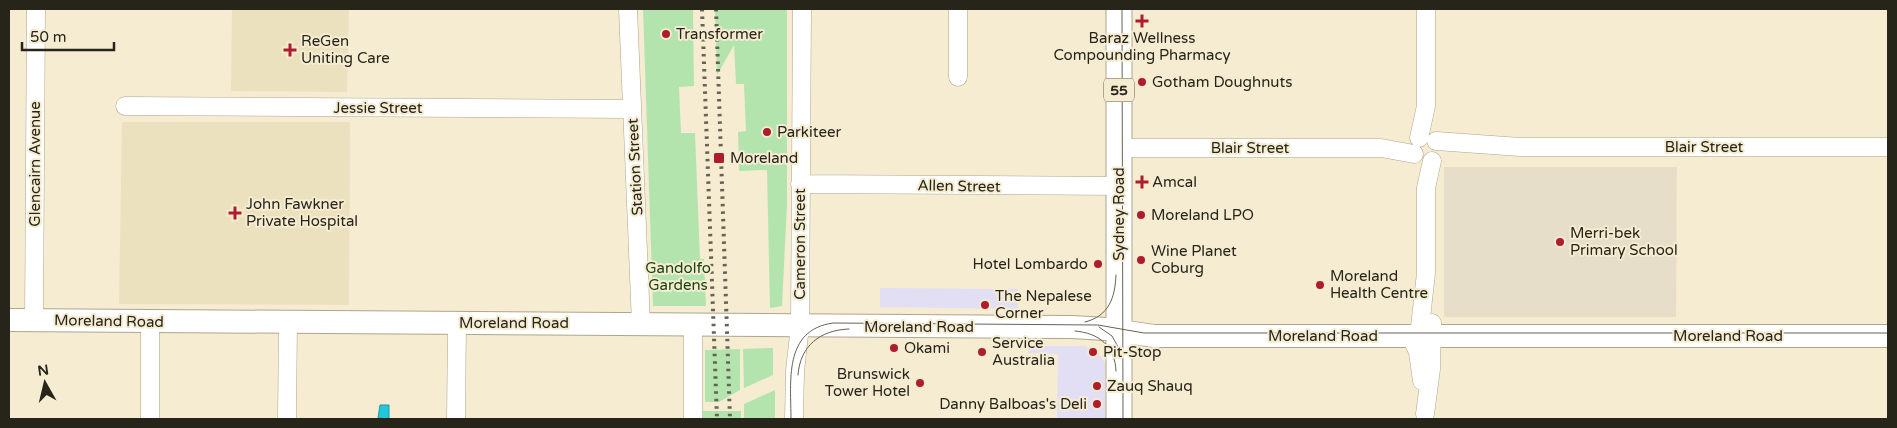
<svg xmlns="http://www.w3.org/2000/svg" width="1897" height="428" font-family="'Varela Round',sans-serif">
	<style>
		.commercial { fill: #e2dff5 }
		.built { fill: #ece1bf }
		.education { fill: #e7dec9 }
		.green { fill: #b4e4ae }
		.water { fill: #20c8da; stroke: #2297a0 }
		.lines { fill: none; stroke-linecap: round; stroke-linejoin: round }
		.minor-casing { stroke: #aea58c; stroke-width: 19 }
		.major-casing { stroke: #aea58c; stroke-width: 24 }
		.highway-casing { stroke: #aea58c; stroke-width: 27 }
		.minor { stroke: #fff; stroke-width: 18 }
		.major { stroke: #fff; stroke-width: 22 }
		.highway { stroke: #fff; stroke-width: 25 }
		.tram { stroke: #676253; stroke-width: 1 }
		.rail { stroke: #676253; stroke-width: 4; stroke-dasharray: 2.5 5; stroke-linecap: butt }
		.poi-dot { fill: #af1c2c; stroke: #f5ecd1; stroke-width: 2 }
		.labels { text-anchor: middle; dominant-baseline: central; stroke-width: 4; stroke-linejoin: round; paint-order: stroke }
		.shield { fill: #f5ecd1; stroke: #656051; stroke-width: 1 }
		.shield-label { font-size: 14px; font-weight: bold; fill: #27241a }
		.poi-label { font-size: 15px; fill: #27241a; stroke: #f5ecd1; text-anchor: start }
		.street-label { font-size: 15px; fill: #27241a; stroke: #f5ecd1 }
		.park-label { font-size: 15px; fill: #164412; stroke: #f5ecd1 }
	</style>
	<rect width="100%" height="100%" fill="#f5ecd1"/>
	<!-- commercial -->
	<path class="commercial" d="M 880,288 L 1018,289 L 1018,309 L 880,307 Z
		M 1028,346 L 1084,346 L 1098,352 L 1105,363 L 1105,419 L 1057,419 L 1058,354 L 1028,353 Z"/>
	<!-- built -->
	<path class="built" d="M 232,9 L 349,9 L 347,92 L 231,91 Z
		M 122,122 L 350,122 L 349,305 L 119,304 Z"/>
	<!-- education -->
	<path class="education" d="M 1444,167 L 1677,167 L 1676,317 L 1444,317 Z"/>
	<!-- green -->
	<path class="green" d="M 643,9 L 693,9 L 694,86 L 679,87 L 681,133 L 695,133 L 700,259 L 704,259 L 706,306 L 653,306 Z
		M 715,9 L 787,9 L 787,205 L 782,306 L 770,308 L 767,170 L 739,171 L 738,132 L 746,131 L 744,84 L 736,84 L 734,45 L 717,75 Z
		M 773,348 L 773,375 L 744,388 L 743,349 Z
		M 740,349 L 740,390 L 719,402 L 705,402 L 705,350 Z
		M 775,390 L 775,419 L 744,419 L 744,404 Z
		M 703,411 L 741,411 L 741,419 L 703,419 Z"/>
	<!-- water -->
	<path class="water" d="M 380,405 L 389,405 L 389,419 L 378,418 Z"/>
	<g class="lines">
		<defs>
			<path id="minor" d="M 628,9 L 641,324
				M 958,77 L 958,9
				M 125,106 L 632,109
				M 1419,138 L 1426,106 L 1426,9
				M 1436,141 L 1520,147 L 1888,147
				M 1119,148 L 1381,148 L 1414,154
				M 800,184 L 1119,186
				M 34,320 L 36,9
				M 1410,335 L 1418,352 L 1422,381
				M 1419,336 L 1426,273 L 1426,188 L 1432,161
				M 1425,414 L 1431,369 L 1432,323
				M 150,419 L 150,321
				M 287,419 L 288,322
				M 456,419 L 457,323
				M 693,419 L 693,325
				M 794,419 L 795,371 L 800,326 L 802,9"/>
			<path id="major" d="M 9,320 L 1072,327 L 1106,329 L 1154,336 L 1888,336"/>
			<path id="highway" d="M 1119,9 L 1119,419"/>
		</defs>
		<!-- minor casing -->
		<use href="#minor" class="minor-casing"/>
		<!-- major casing -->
		<use href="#major" class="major-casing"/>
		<!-- highway casing -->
		<use href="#highway" class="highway-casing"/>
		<!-- minor -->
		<use href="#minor" class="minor"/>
		<!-- major -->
		<use href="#major" class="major"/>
		<!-- highway -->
		<use href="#highway" class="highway"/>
		<!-- tram -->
		<path class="tram" d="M 1122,9 L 1123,419
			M 1085,322 C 1109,316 1115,298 1116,275
			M 1099,327 L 1112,336 L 1121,352
			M 1075,331 C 1099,333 1115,346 1116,371
			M 798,375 C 800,346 820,330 849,329
			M 791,419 C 791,382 783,330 833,323 L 1098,325 L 1144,333 L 1888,333"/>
		<!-- rail -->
		<path class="rail" d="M 702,9 L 717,419
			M 716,9 L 730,419"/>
	</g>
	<!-- markers -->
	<g class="poi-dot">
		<path d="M1139.5 13.5h5v5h5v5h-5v5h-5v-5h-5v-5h5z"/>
		<circle cx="666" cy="34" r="5"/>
		<path d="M287.5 42.5h5v5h5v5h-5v5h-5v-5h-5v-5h5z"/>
		<circle cx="1142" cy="82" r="5"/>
		<circle cx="767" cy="132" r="5"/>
		<rect x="713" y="152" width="12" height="12" rx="2.5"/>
		<path d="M1139.5 174.5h5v5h5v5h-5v5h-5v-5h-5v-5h5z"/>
		<path d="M232.5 205.5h5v5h5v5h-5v5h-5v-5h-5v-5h5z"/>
		<circle cx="1141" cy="215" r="5"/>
		<circle cx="1560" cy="242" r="5"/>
		<circle cx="1141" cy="260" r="5"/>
		<circle cx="1098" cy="264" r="5"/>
		<circle cx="1320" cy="285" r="5"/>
		<circle cx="985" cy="305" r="5"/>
		<circle cx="894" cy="348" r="5"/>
		<circle cx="982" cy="352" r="5"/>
		<circle cx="1093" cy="352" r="5"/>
		<circle cx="920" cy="383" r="5"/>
		<circle cx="1097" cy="386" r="5"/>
		<circle cx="1097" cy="404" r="5"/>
	</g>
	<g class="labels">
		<!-- shield labels -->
		<rect class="shield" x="1104" y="78.5" width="30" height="23" rx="4"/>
		<g class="shield-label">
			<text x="1119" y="90">55</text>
		</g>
		<!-- poi labels -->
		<g class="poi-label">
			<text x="676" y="34">Transformer</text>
			<text x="1142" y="38" text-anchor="middle">Baraz Wellness<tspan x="1142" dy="17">Compounding Pharmacy</tspan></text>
			<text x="301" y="41">ReGen<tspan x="301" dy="17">Uniting Care</tspan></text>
			<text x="1152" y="82">Gotham Doughnuts</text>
			<text x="777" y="132">Parkiteer</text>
			<text x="730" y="158">Moreland</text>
			<text x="1152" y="182">Amcal</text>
			<text x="246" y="204">John Fawkner<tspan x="246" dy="17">Private Hospital</tspan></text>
			<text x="1151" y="215">Moreland LPO</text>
			<text x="1570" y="233">Merri-bek<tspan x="1570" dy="17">Primary School</tspan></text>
			<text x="1151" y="251">Wine Planet<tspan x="1151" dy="17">Coburg</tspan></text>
			<text x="1088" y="264" text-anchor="end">Hotel Lombardo</text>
			<text x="1330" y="276">Moreland<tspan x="1330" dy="17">Health Centre</tspan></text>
			<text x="995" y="296">The Nepalese<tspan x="995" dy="17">Corner</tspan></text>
			<text x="992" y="343">Service<tspan x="992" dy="17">Australia</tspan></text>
			<text x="904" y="348">Okami</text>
			<text x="1103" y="352">Pit-Stop</text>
			<text x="910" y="374" text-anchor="end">Brunswick<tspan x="910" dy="17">Tower Hotel</tspan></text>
			<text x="1107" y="386">Zauq Shauq</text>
			<text x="1087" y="404" text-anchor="end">Danny Balboas's Deli</text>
		</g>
		<!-- street labels -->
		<g class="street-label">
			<text x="378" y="108">Jessie Street</text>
			<text x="1704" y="147">Blair Street</text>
			<text x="1250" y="148">Blair Street</text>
			<text transform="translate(35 164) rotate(-90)">Glencairn Avenue</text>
			<text transform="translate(635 167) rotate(-93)">Station Street</text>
			<text transform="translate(959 186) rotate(1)">Allen Street</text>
			<text transform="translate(1119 214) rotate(-90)">Sydney Road</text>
			<text transform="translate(800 244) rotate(-90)">Cameron Street</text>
			<text transform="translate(109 321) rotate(1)">Moreland Road</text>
			<text x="514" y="323">Moreland Road</text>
			<text x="919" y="327">Moreland Road</text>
			<text x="1323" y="336">Moreland Road</text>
			<text x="1728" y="336">Moreland Road</text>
		</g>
		<!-- park labels -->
		<g class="park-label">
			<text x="678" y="268">Gandolfo<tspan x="678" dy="17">Gardens</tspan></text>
		</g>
	</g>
	<!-- border -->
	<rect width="1897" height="428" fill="none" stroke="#27241a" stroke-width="20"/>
	<!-- north arrow -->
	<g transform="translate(45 383) rotate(352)" stroke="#f5ecd1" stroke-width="4" paint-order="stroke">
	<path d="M0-4L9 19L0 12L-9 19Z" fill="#27241a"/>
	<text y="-8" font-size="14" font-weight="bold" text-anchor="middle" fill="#27241a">N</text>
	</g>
	<!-- scale -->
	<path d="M22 42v8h92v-8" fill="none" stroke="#27241a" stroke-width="2.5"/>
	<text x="30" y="42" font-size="15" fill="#27241a" stroke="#f5ecd1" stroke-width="4" paint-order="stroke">50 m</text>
</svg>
